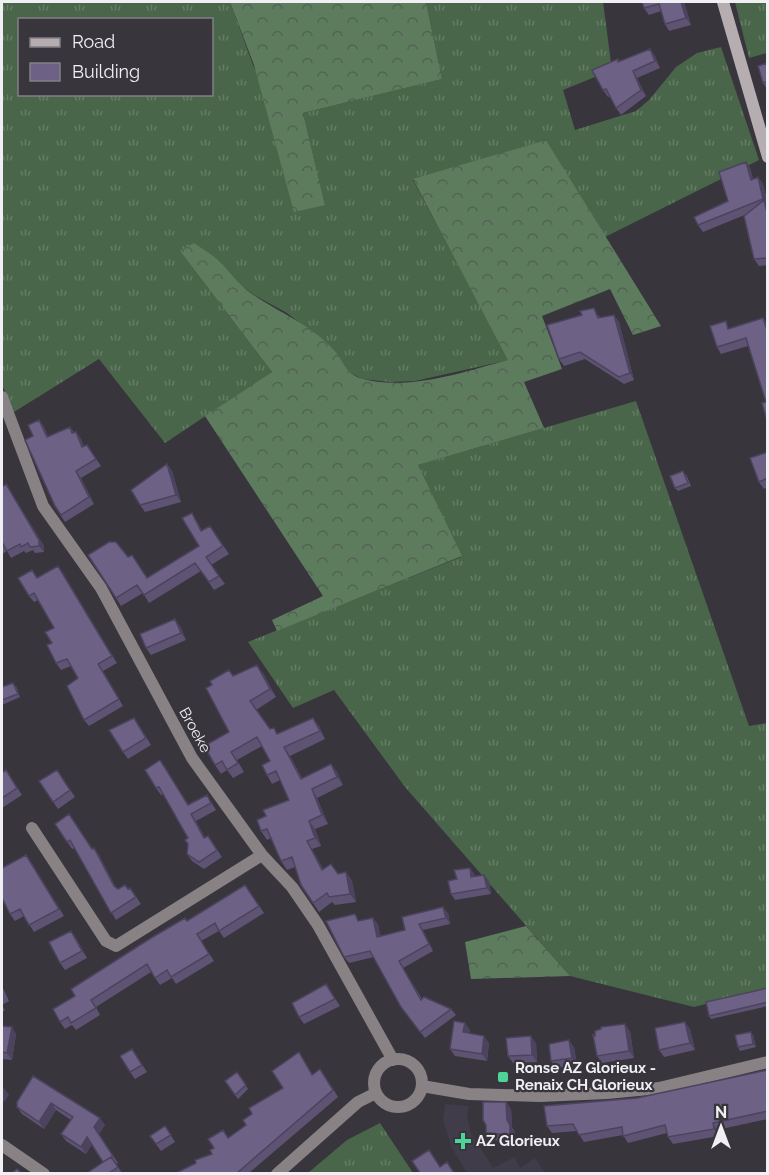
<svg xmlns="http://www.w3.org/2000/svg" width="769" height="1175" font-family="Raleway,sans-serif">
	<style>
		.built { fill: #403c4a }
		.grass { fill: url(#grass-tufts); fill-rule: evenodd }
		.forest { fill: url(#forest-crowns) }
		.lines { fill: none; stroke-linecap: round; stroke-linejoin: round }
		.street { stroke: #888284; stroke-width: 12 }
		.secondary { stroke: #b5adaf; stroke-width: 12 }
		.wall { fill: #5e5373 }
		.shaded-wall { fill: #4c445e }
		.building { fill: #6d6186; stroke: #4c445e; stroke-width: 1.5 }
		.poi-dot { fill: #4ed399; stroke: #38353d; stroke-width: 2 }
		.labels { text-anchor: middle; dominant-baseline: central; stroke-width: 4.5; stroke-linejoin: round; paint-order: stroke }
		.street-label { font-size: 15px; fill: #f0eff4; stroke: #38353d }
		.poi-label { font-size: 15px; font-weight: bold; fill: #f0eff4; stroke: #38353d; text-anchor: start }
	</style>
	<defs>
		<pattern id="grass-tufts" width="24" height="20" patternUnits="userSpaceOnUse" patternTransform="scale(1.5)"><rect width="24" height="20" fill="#49664a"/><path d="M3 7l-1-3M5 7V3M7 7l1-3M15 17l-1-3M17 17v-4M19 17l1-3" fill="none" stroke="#647c65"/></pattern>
		<pattern id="forest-crowns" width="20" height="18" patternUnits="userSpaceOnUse" patternTransform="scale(1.5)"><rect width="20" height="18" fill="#5d7c5e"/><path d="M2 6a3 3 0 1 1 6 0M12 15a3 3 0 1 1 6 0" fill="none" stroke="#526254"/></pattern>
	</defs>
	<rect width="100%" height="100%" fill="#38353d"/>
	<!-- built -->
	<path class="built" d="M 445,1104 L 469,1106 L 467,1115 L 471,1133 L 493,1168 L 515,1157 L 520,1168 L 535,1158 L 545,1173 L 467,1173 L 452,1148 L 443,1120 Z"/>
	<!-- grass -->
	<path class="grass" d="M 2,2 L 230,2 L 253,65 L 325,205 L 303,113 L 442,79 L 426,2 L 603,2 L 612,70 L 563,90 L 575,130 L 636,111 L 649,100 L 676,67 L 697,53 L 721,47 L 759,160 L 605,237 L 546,140 L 413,180 L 509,360 L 415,381 L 390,382 L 362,379 L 345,370 L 333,349 L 287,313 L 254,295 L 230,277 L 220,262 L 180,251 L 272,372 L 165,443 L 99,359 L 14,412 L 2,385 ZM 20,20 L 212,20 L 212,94 L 20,94 Z
		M 735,2 L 767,2 L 767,53 L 749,58 Z
		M 636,401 L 749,726 L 767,723 L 767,988 L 694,1007 L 570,976 L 405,787 L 334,690 L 293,708 L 248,642 L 461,557 L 418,465 Z
		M 380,1123 L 413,1173 L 308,1173 L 347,1140 Z"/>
	<!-- forest -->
	<path class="forest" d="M 230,2 L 426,2 L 442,79 L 303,113 L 325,205 L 294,212 L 254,65 Z
		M 546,140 L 661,326 L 633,335 L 610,289 L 542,316 L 562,369 L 524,382 L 544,428 L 418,465 L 462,556 L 277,631 L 272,620 L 323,596 L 205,416 L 272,372 L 180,251 L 194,243 C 202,249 212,254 220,262 C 232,274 237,283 252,294 C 278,312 309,324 332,348 C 344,360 344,374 363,379 C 410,391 463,372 508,360 L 413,179 Z
		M 526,926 L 570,976 L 471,979 L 465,942 Z"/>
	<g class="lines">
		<!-- street -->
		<path class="street" d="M 2,397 L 43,506 L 101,588 L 192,758 L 262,855 L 292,887 L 318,925 L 393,1060
			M 32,828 L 106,941 L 116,946 L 262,855
			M374 1083a24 24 0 1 1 48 0a24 24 0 1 1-48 0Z
			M 422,1086 L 469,1094 L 540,1096 L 607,1093 L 659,1088 L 768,1062
			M 2,1145 L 44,1174
			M 277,1174 L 358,1102 L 376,1093"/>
		<!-- secondary -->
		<path class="secondary" d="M 723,2 L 768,157"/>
	</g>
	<!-- wall -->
	<path class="wall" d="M 642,2 L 684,2 L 691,25 L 669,31 L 665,24 L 661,11 L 649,15 L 644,8 Z
		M 650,49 L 655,56 L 660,68 L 637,78 L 646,96 L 621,115 L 616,108 L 610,96 L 608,97 L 603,90 L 618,59 L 620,62 Z
		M 768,63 L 768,90 L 763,83 Z
		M 746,162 L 750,168 L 753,179 L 758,177 L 763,184 L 768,203 L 768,265 L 759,266 L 754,259 L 747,214 L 703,232 L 698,225 L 728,201 Z
		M 599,315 L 600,318 L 614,315 L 619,322 L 634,380 L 624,384 L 585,359 L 564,366 L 559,359 Z
		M 763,318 L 768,325 L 768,424 L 766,402 L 748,346 L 721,354 L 717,347 L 731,328 Z
		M 39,420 L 44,427 L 48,437 L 70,427 L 74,433 L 76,432 L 81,439 L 84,447 L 87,445 L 101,466 L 81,478 L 94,504 L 65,522 L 55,506 L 33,436 Z
		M 768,452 L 768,487 L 764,489 L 759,482 Z
		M 167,464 L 172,471 L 181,502 L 145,512 L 140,505 Z
		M 686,474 L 691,486 L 678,491 L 675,488 Z
		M 6,484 L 44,546 L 44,552 L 35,553 L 33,550 L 26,553 L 24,551 L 11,558 L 7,551 L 2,554 L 2,487 Z
		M 197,521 L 202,531 L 210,526 L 229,554 L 211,565 L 225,584 L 214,590 L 201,571 L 149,603 L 143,593 L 121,606 L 116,598 L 128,557 L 148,578 L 199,546 Z
		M 58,566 L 117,663 L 103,671 L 123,706 L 89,726 L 84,720 L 78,678 L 71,666 L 61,670 L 56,663 L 52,643 L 54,628 L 38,600 L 34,602 L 29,596 L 37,578 Z
		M 180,626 L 186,640 L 151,655 L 146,648 Z
		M 263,673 L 276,697 L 256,710 L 270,729 L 277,733 L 319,726 L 325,739 L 290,756 L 302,778 L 331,764 L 337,772 L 343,785 L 317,798 L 328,824 L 315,829 L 321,846 L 312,849 L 323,869 L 338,874 L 346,872 L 352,881 L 356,902 L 335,905 L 332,902 L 319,912 L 301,885 L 295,867 L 287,870 L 281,861 L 271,838 L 267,840 L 261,831 L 266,816 L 289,800 L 280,780 L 272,784 L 267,775 L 270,761 L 262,746 L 237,760 L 244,772 L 233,778 L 227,770 L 221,774 L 215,765 L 229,732 L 212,685 L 234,676 Z
		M 16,686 L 20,697 L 2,705 L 2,687 Z
		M 139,725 L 151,745 L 128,759 L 123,752 Z
		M 165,767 L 188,805 L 207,795 L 216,810 L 196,821 L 205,838 L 208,836 L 222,857 L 204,869 L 192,861 L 187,854 L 188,838 L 163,794 L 161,795 L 156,788 Z
		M 6,770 L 22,795 L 2,808 L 2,773 Z
		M 57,770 L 75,797 L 58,809 L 39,781 Z
		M 55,824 L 92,849 L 94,848 L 99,855 L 116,888 L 118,889 L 128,889 L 130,888 L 141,904 L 116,920 L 74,848 L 72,849 Z
		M 31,862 L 64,916 L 34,932 L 24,916 L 15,921 L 10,914 Z
		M 474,874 L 475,876 L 489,881 L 491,894 L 455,900 L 451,894 L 457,879 Z
		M 245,885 L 264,913 L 224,938 L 219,931 L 201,941 L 214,961 L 176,984 L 172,978 L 160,985 L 151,972 L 96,1007 L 100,1015 L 76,1030 L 72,1025 L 65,1029 L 60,1022 L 75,996 L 187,921 Z
		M 448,913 L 450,924 L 423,930 L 433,951 L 403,968 L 422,999 L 451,1009 L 456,1015 L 425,1038 L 401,1007 L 374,957 L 349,963 L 344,957 L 360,921 L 378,924 L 380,936 L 405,930 Z
		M 71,931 L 76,938 L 87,958 L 65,970 L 60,963 Z
		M 326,984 L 340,1006 L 304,1024 L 299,1017 Z
		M 2,986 L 9,1001 L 2,1005 L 5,1010 L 2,1012 Z
		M 768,988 L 768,1006 L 711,1019 L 709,1016 Z
		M 2,1026 L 16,1034 L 12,1060 L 2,1059 Z
		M 690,1029 L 695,1050 L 664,1057 L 659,1050 Z
		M 470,1030 L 469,1033 L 489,1043 L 487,1061 L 455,1056 L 450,1049 Z
		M 630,1031 L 634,1058 L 602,1063 L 597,1056 L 595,1036 Z
		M 753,1035 L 756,1047 L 740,1051 L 738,1047 Z
		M 536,1043 L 537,1062 L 513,1063 L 508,1056 Z
		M 574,1047 L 577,1065 L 556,1068 L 551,1061 Z
		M 132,1049 L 147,1072 L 135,1079 L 130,1072 Z
		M 299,1052 L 313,1075 L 325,1076 L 338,1097 L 249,1173 L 176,1173 L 212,1154 L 214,1148 L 246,1125 L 252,1114 L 283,1088 Z
		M 768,1070 L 768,1119 L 717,1130 L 719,1136 L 673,1144 L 668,1137 L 667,1133 L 628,1143 L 623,1135 L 584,1142 L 577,1131 L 552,1133 L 547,1126 L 637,1098 Z
		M 237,1072 L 248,1089 L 238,1099 L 225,1081 Z
		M 33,1076 L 105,1125 L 99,1134 L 118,1163 L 116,1164 L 122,1173 L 87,1173 L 103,1162 L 92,1144 L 86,1154 L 66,1141 L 61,1134 L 71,1120 L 56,1110 L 44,1129 L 22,1114 L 17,1107 Z
		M 506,1102 L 511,1109 L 512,1127 L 515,1132 L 515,1142 L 491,1140 L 486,1133 Z
		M 165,1126 L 175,1142 L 161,1151 L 150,1136 Z"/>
	<!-- shaded-wall -->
	<path class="shaded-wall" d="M 681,2 L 684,2 L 691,25 L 686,18 Z
		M 650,49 L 655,56 L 660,68 L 655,61 Z
		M 633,71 L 637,78 L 646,96 L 641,90 Z
		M 746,162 L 750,168 L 755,186 L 751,180 Z
		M 758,177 L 763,184 L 768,205 L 763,199 Z
		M 764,200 L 768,206 L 768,217 Z
		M 614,315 L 619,322 L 634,380 L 630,373 Z
		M 763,318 L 768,325 L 768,333 Z
		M 39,420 L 44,427 L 51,444 L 47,437 Z
		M 76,432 L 81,439 L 87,454 L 82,447 Z
		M 167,464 L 172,471 L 181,502 L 176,495 Z
		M 76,471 L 81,478 L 94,504 L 89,497 Z
		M 6,484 L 44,546 L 44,552 L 39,546 Z
		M 58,566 L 63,573 L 117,663 L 112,656 Z
		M 175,619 L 180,626 L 186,640 L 181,633 Z
		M 257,665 L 263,673 L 276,697 L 270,689 Z
		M 313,718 L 319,726 L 325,739 L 320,731 Z
		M 284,747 L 290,756 L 306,787 L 301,779 Z
		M 331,764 L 337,772 L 343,785 L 337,777 Z
		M 312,789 L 317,798 L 328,824 L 322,815 Z
		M 191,814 L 196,821 L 209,845 L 204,838 Z
		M 309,821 L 315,829 L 321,846 L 315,838 Z
		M 307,841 L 312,849 L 328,878 L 322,870 Z
		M 94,848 L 99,855 L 119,893 L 114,886 Z
		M 470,868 L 474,874 L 476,883 L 471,877 Z
		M 346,872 L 352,881 L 356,902 L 350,894 Z
		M 484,875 L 489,881 L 491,894 L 487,888 Z
		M 443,907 L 448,913 L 450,924 L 446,918 Z
		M 373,918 L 378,924 L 382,943 L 377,937 Z
		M 419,924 L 423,930 L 433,951 L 429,944 Z
		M 71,931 L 76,938 L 87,958 L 82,951 Z
		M 685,1022 L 690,1029 L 695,1050 L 690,1043 Z
		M 465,1023 L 470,1030 L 468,1039 L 463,1032 Z
		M 625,1024 L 630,1031 L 634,1058 L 629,1051 Z
		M 12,1027 L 16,1034 L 12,1060 L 7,1053 Z
		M 751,1032 L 753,1035 L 756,1047 L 753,1044 Z
		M 484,1036 L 489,1043 L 487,1061 L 482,1054 Z
		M 531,1036 L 536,1043 L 537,1062 L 532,1055 Z
		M 569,1040 L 574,1047 L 577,1065 L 572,1058 Z
		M 4,1088 L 9,1095 L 4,1102 L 2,1099 L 2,1091 Z
		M 506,1102 L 511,1109 L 512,1127 L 515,1132 L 515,1142 L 510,1135 L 507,1120 Z
		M 51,1103 L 56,1110 L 44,1129 L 39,1122 Z
		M 100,1118 L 105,1125 L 99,1134 L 118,1163 L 94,1127 Z
		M 713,1123 L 717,1130 L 719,1136 L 714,1129 Z
		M 87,1137 L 92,1144 L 86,1154 L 81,1147 Z"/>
	<!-- building -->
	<path class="building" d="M 642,2 L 681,2 L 686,18 L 665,24 L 659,4 L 644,8 Z
		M 650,49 L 655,61 L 633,71 L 641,90 L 616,108 L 606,89 L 603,90 L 592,70 L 618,59 L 618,62 Z
		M 768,63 L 768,81 L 763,83 L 758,66 Z
		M 746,162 L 751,180 L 758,177 L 763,199 L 698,225 L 694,217 L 728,201 L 719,172 Z
		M 764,200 L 768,217 L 768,258 L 754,259 L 744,216 Z
		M 594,308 L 598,318 L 614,315 L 630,373 L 619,377 L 580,352 L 559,359 L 547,325 L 582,315 L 580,311 Z
		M 763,318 L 768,333 L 768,424 L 762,403 L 766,402 L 746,338 L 717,347 L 710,326 L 726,321 L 728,329 Z
		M 39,420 L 47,437 L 70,427 L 72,433 L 76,432 L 82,447 L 87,445 L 96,459 L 76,471 L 89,497 L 61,515 L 55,506 L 25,440 L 33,436 L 28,425 Z
		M 768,452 L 768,478 L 759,482 L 750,458 Z
		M 167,464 L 176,495 L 140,505 L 131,490 Z
		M 683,471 L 688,483 L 675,488 L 670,476 Z
		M 6,484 L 39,540 L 39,546 L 30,547 L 28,543 L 21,547 L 20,544 L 7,551 L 3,544 L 2,545 L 2,487 Z
		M 192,513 L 201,531 L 210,526 L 223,546 L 206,557 L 219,576 L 209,582 L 195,563 L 144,595 L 137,585 L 116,598 L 88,555 L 109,542 L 116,542 L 128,557 L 132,555 L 147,578 L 199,546 L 182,518 Z
		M 58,566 L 112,656 L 98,664 L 119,699 L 84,720 L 67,686 L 78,678 L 67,659 L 56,663 L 47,645 L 52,643 L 45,632 L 54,628 L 34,593 L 29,596 L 18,578 L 32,570 L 37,578 Z
		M 175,619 L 181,633 L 146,648 L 140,634 Z
		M 257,665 L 270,689 L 250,701 L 270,729 L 274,728 L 277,734 L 313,718 L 320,731 L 284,747 L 301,779 L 331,764 L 337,777 L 312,789 L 322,815 L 309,821 L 315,838 L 307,841 L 322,870 L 331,864 L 338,874 L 346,872 L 350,894 L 329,897 L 327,893 L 313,903 L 301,885 L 292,857 L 281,861 L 267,829 L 261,831 L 257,820 L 266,816 L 263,810 L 289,800 L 276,771 L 267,775 L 262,765 L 270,761 L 257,737 L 231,752 L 238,763 L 227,770 L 222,761 L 215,765 L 204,746 L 229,732 L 206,688 L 212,685 L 210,681 L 229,670 L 233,676 Z
		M 13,683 L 18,694 L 2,700 L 2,687 Z
		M 134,718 L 146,738 L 123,752 L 109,730 Z
		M 160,760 L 188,805 L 207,795 L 211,803 L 191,814 L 204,838 L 208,836 L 217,850 L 199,862 L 187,854 L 188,844 L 185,840 L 188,838 L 159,787 L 156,788 L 145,770 Z
		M 6,770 L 17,788 L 2,798 L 2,773 Z
		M 57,770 L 70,790 L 53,802 L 39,781 Z
		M 69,814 L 92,849 L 94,848 L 114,886 L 118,889 L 125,885 L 128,889 L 130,888 L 136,897 L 111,913 L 70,840 L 67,842 L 55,824 Z
		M 26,855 L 59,909 L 29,925 L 20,909 L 10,914 L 2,898 L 2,868 Z
		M 470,868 L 471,877 L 484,875 L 487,888 L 451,894 L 448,881 L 457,879 L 454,870 Z
		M 245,885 L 259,906 L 219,931 L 215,923 L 197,934 L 209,954 L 171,977 L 167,970 L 155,978 L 147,964 L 91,1000 L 96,1008 L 71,1023 L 68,1017 L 60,1022 L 53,1009 L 75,996 L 71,989 L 151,938 L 185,918 L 187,921 Z
		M 443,907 L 446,918 L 419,924 L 429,944 L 399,961 L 421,1000 L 424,997 L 451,1009 L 420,1032 L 401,1007 L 370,951 L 344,957 L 326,921 L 355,914 L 358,921 L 373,918 L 377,937 L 405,930 L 402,917 Z
		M 71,931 L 82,951 L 60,963 L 49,942 Z
		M 326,984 L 335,999 L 299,1017 L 292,1003 Z
		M 768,988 L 768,1002 L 709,1016 L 706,1002 Z
		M 454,1021 L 465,1023 L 463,1032 L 484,1036 L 482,1054 L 450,1049 Z
		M 685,1022 L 690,1043 L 659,1050 L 655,1028 Z
		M 625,1024 L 629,1051 L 597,1056 L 593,1035 L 595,1036 L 595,1031 L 601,1029 L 601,1027 Z
		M 2,1026 L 12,1027 L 7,1053 L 2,1052 Z
		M 751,1032 L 753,1044 L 738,1047 L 735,1035 Z
		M 531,1036 L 532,1055 L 508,1056 L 506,1038 Z
		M 569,1040 L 572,1058 L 551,1061 L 549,1044 Z
		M 132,1049 L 142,1065 L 130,1072 L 120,1056 Z
		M 299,1052 L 312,1075 L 320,1069 L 333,1090 L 237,1173 L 176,1173 L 196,1163 L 195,1160 L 212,1154 L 210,1150 L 214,1148 L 208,1139 L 223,1130 L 228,1138 L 246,1125 L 243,1120 L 252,1114 L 249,1108 L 283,1088 L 272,1071 Z
		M 768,1070 L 768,1111 L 713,1123 L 714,1129 L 668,1137 L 665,1125 L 623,1136 L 622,1127 L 579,1135 L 573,1124 L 547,1126 L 544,1106 L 637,1098 Z
		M 237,1072 L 246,1085 L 235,1095 L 225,1081 Z
		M 33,1076 L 100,1118 L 94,1127 L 113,1156 L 103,1162 L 87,1137 L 81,1147 L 61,1134 L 73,1117 L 51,1103 L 39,1122 L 17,1107 L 17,1102 Z
		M 483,1102 L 506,1102 L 507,1120 L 510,1125 L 510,1135 L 486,1133 L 486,1125 L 483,1120 Z
		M 165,1126 L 171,1135 L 156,1144 L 150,1136 Z
		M 429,1150 L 440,1167 L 447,1162 L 454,1173 L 420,1173 L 412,1161 Z
		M 111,1157 L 118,1167 L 109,1173 L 87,1173 Z
		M 17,1169 L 21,1173 L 12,1173 Z"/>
	<!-- markers -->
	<g class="poi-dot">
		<rect x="497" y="1071" width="12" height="12" rx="3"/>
		<path d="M460 1132h6v6h6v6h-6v6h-6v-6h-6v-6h6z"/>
	</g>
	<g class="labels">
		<!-- street labels -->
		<g class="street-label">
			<text transform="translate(195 730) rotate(61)">Broeke</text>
		</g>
		<!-- poi labels -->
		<g class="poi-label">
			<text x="515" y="1068">Ronse AZ Glorieux -<tspan x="515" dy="17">Renaix CH Glorieux</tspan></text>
			<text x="476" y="1141">AZ Glorieux</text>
		</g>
	</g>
	<!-- border -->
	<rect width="769" height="1175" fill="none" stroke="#f0eff4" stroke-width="6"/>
	<!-- legend -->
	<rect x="18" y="18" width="195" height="78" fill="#38353d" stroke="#827f86" stroke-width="1.5"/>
	<rect x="30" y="38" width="30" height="9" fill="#b5adaf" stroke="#827f86" stroke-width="1.5"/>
	<text x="72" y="48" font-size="18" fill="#f0eff4">Road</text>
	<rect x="30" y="63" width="30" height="18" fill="#6d6186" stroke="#827f86" stroke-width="1.5"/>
	<text x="72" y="78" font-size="18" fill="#f0eff4">Building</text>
	<!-- north arrow -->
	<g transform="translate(721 1127)" stroke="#38353d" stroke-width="4.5" paint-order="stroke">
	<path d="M0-4.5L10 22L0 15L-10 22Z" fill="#f0eff4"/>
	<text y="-9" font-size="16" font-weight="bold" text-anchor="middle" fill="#f0eff4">N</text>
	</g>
</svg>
